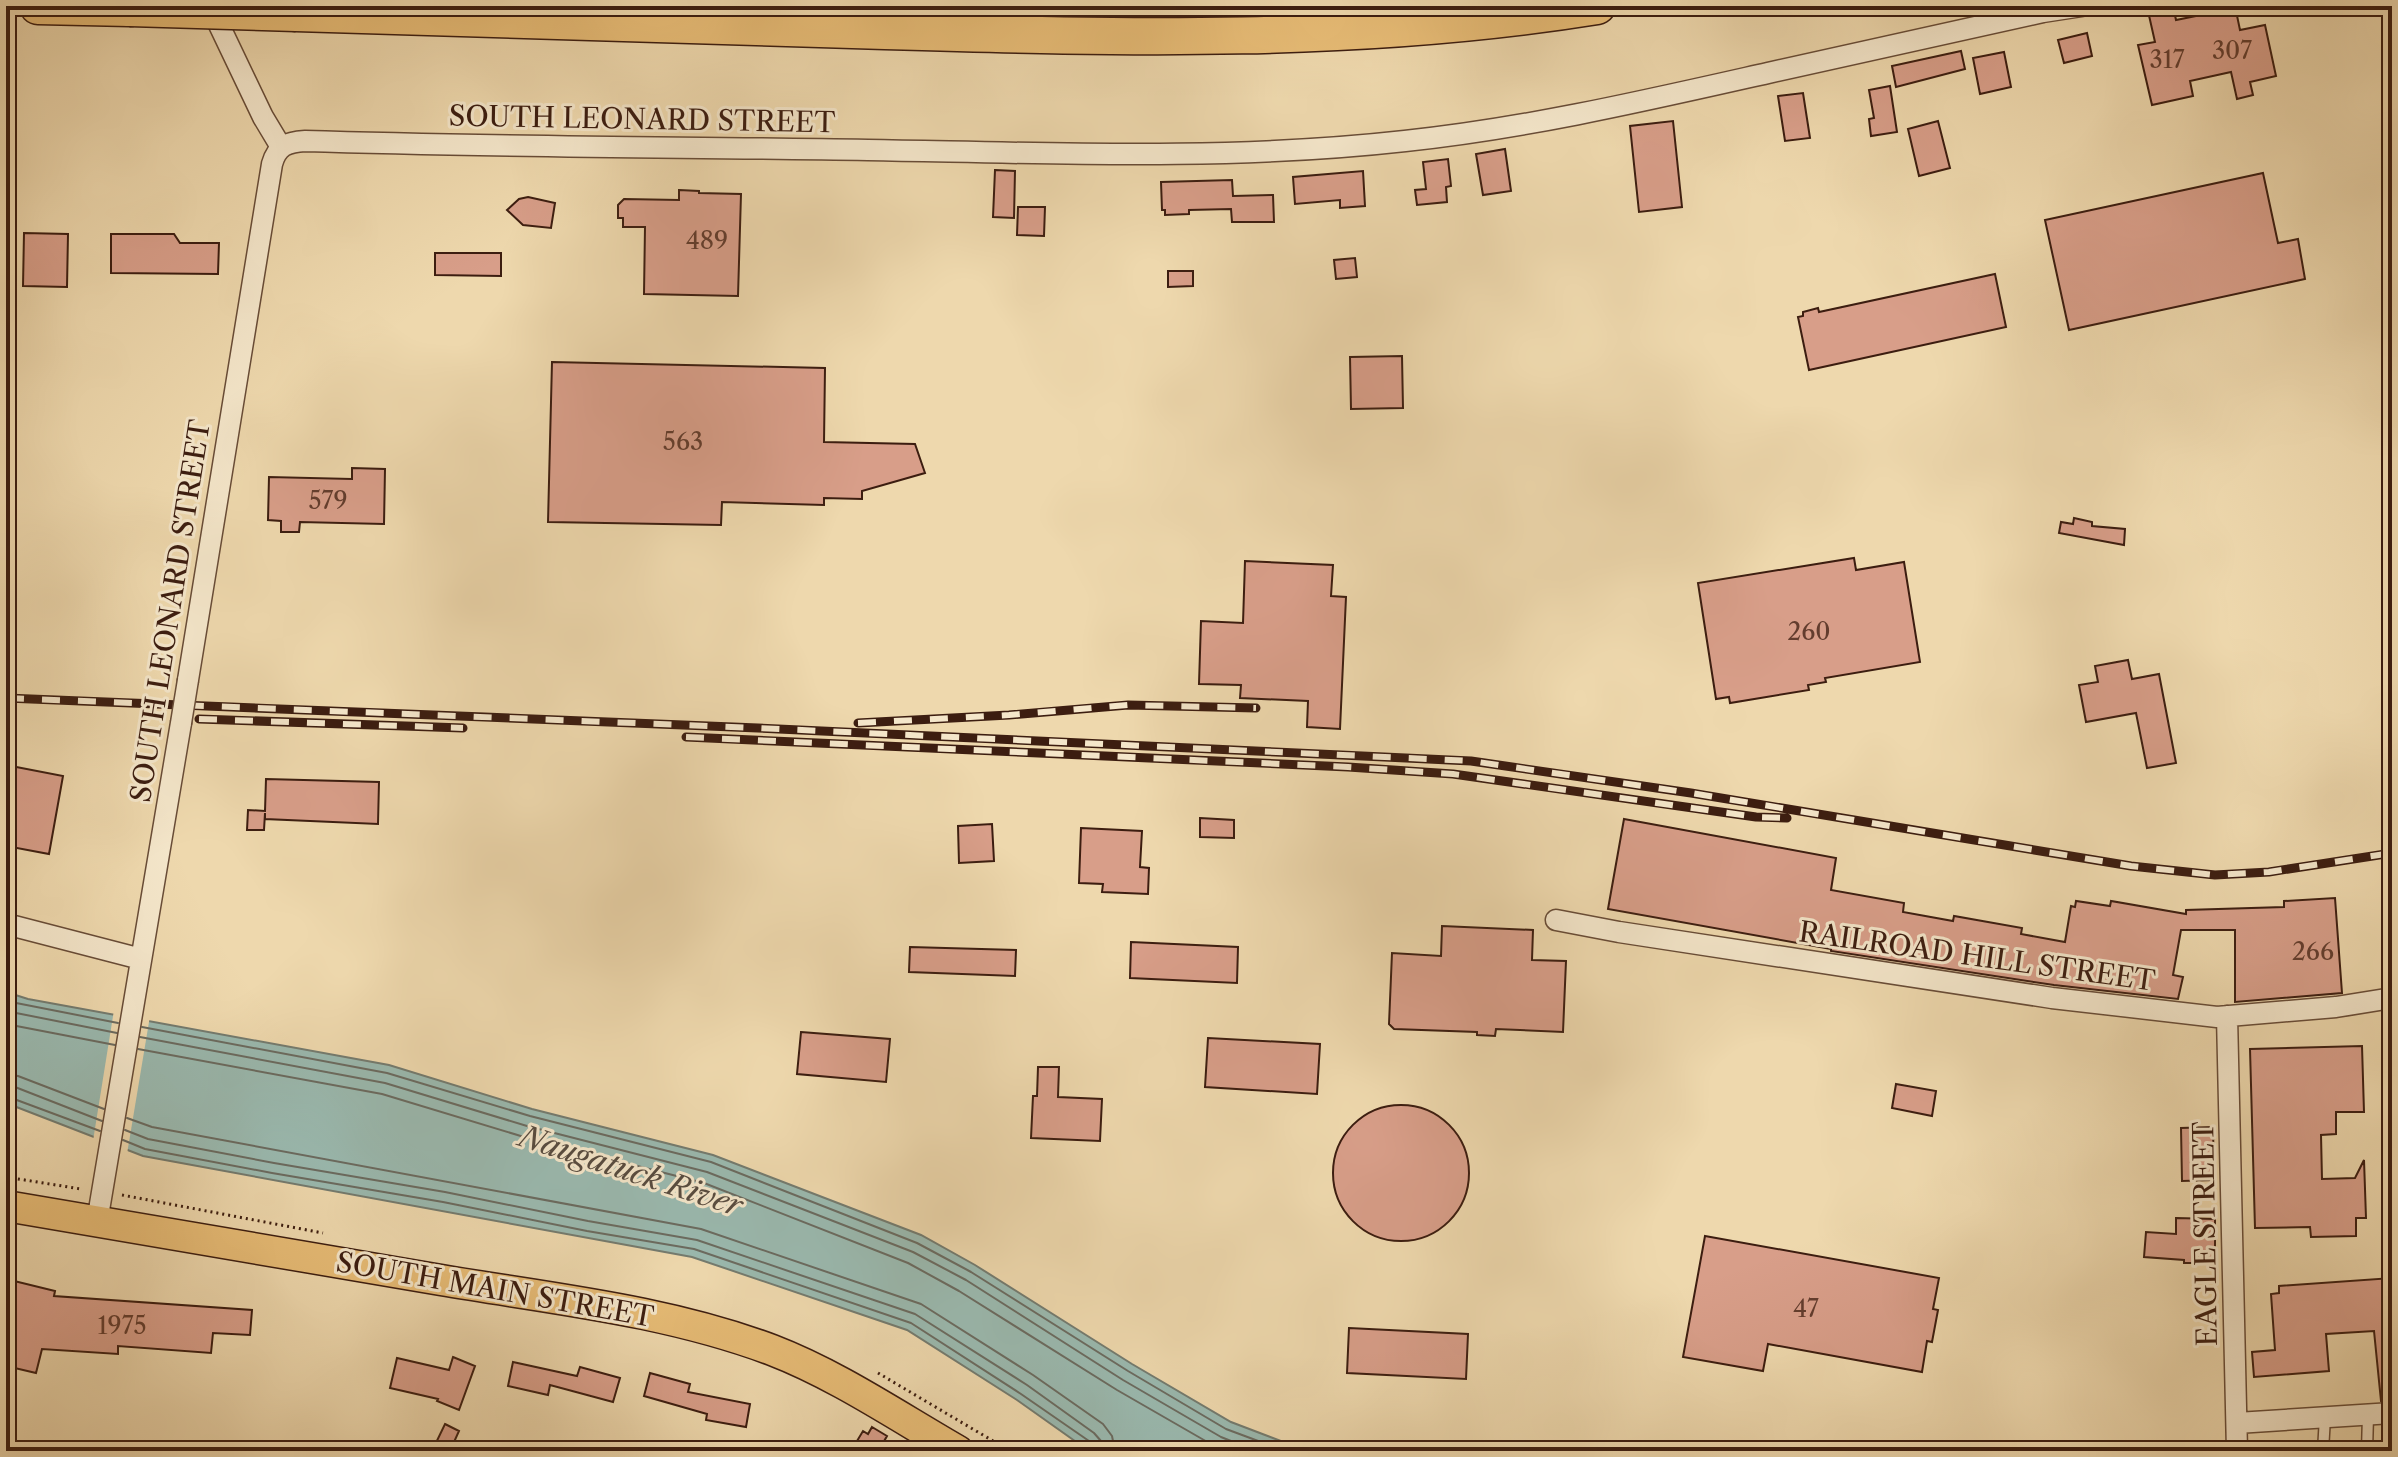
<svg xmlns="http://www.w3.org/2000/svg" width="2398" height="1457" font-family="'Libre Caslon Text',serif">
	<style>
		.water { fill: #9ab9af; stroke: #747b6f; stroke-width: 2 }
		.pier { fill: #eed8ad }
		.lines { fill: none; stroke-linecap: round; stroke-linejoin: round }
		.shore { stroke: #6b6b60; stroke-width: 2 }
		.building { fill: #d89e89; stroke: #3c1d10; stroke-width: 2 }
		.service-casing { stroke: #684c37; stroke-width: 13 }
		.minor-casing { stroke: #684c37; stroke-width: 23 }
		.primary-casing { stroke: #3c1d10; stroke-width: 33 }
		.motorway-casing { stroke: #3c1d10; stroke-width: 39 }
		.path { stroke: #3c1d10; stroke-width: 3; stroke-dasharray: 2 4; stroke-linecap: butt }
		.service { stroke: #f4e6ca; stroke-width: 10 }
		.minor { stroke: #f4e6ca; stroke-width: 20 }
		.primary { stroke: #e7bc76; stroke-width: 30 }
		.motorway { stroke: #e7bc76; stroke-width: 36 }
		.rail-casing { stroke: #3c1d10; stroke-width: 9 }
		.rail { stroke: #f4e6ca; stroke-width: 6; stroke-dasharray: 18; stroke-linecap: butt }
		.minor-bridge-casing { stroke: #684c37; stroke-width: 23; stroke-linecap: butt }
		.motorway-bridge-casing { stroke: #3c1d10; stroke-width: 39; stroke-linecap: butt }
		.minor-bridge { stroke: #f4e6ca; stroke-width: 20 }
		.motorway-bridge { stroke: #e7bc76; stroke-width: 36 }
		.labels { text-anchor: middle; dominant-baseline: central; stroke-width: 6; stroke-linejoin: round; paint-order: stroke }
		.number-label { font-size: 24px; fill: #633d2e }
		.street-label { font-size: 28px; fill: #3c1d10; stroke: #f4e6ca }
		.water-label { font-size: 30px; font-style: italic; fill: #584c40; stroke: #f4e6ca }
	</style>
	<rect width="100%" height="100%" fill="#eed8ad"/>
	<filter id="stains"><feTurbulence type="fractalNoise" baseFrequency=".0025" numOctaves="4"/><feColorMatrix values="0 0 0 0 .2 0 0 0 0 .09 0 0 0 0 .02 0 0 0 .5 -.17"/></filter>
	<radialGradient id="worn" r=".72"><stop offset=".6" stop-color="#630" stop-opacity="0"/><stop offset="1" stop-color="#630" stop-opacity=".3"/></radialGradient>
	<!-- water -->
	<path class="water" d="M 6,992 L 28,999 L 389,1065 L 532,1109 L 713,1155 L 921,1235 L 975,1265 L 1132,1364 L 1231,1422 L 1307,1451 L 1089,1451 L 1017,1400 L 907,1330 L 692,1257 L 143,1156 L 6,1103 Z"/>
	<!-- pier -->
	<path class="pier" d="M 114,1010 L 150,1016 L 127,1154 L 93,1141 Z"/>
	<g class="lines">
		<!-- shore -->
		<path class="shore" d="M 6,1001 L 118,1023
			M 6,1011 L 117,1033
			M 6,1024 L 115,1045
			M 142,1027 L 387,1073 L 530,1116 L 711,1162 L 917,1243 L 971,1272 L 1128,1371 L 1226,1429 L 1285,1451
			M 140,1037 L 385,1083 L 527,1126 L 707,1172 L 913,1252 L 966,1280 L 1123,1380 L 1221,1437 L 1256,1451
			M 138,1049 L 382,1094 L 524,1137 L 704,1183 L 908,1263 L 959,1291 L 1117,1390 L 1223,1451
			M 6,1074 L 18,1076 L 104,1109
			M 6,1086 L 15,1087 L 102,1121
			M 6,1096 L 100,1131
			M 127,1118 L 152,1127 L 701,1229 L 921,1304 L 1033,1375 L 1103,1424 L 1112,1436 L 1115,1451
			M 125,1130 L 148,1139 L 274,1163 L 445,1192 L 588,1221 L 697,1240 L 915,1314 L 1027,1385 L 1094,1433 L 1101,1441 L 1103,1451
			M 123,1140 L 145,1149 L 272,1173 L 443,1202 L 587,1231 L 694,1249 L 911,1323 L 1021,1394 L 1089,1441 L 1093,1451"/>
	</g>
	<!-- building -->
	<path class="building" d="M 2173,6 L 2176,20 L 2206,14 L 2205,10 L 2235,6 L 2240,30 L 2265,25 L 2276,76 L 2250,82 L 2253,95 L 2237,99 L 2231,72 L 2190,81 L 2193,96 L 2152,105 L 2138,45 L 2155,42 L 2148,11 Z
		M 2087,33 L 2092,56 L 2064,63 L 2058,40 Z
		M 1961,51 L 1965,69 L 1896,87 L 1892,66 Z
		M 2004,52 L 2011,87 L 1980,94 L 1973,58 Z
		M 1890,86 L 1897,132 L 1871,136 L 1869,119 L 1874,118 L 1869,90 Z
		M 1803,93 L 1810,138 L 1785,141 L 1778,96 Z
		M 1673,121 L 1682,207 L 1639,212 L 1630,126 Z
		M 1938,121 L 1950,168 L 1919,176 L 1908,129 Z
		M 1505,149 L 1511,191 L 1483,195 L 1476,154 Z
		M 1448,159 L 1451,186 L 1446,187 L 1447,202 L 1417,205 L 1415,190 L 1426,189 L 1423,162 Z
		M 995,170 L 1015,171 L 1014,218 L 993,217 Z
		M 1363,171 L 1365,206 L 1340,208 L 1340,200 L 1295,204 L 1293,177 Z
		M 2263,173 L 2278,243 L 2298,239 L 2305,279 L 2069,330 L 2045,220 Z
		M 1232,180 L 1233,196 L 1273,195 L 1274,222 L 1232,222 L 1231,209 L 1189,210 L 1189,214 L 1165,215 L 1165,210 L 1162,210 L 1161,182 Z
		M 679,190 L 699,191 L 699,193 L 741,194 L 738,296 L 644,294 L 645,227 L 623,227 L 623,218 L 618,218 L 618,205 L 624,199 L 679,200 Z
		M 528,197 L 555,203 L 551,228 L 523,225 L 507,210 L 519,199 Z
		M 1018,207 L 1045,207 L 1044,236 L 1017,235 Z
		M 24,233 L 68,234 L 67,287 L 23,286 Z
		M 111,234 L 174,234 L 180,243 L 219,243 L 218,274 L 111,273 Z
		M 435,253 L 501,253 L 501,276 L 435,275 Z
		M 1355,258 L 1357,277 L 1336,279 L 1334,260 Z
		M 1168,271 L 1193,271 L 1193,286 L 1168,287 Z
		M 1995,274 L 2006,327 L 1809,370 L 1798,317 L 1803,316 L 1803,312 L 1818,308 L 1819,312 Z
		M 1402,356 L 1403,408 L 1351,409 L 1350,357 Z
		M 552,362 L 825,368 L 824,442 L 915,444 L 925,473 L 862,491 L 862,499 L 824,498 L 824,505 L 722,502 L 721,525 L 548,522 Z
		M 352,468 L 385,469 L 384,524 L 300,522 L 299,532 L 281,532 L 281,521 L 268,520 L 269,477 L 352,479 Z
		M 2074,518 L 2092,522 L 2092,526 L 2125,529 L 2124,545 L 2059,533 L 2061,522 L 2073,524 Z
		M 1854,558 L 1856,570 L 1904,562 L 1920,662 L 1825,678 L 1826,682 L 1808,685 L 1809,690 L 1730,703 L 1729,697 L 1716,699 L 1698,583 Z
		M 1245,561 L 1333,565 L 1331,596 L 1346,597 L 1340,729 L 1307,727 L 1308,701 L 1240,698 L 1241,685 L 1199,684 L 1201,621 L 1243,623 Z
		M 2128,660 L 2132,679 L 2159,674 L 2176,763 L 2147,768 L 2136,713 L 2086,722 L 2079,685 L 2098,682 L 2095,666 Z
		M 6,765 L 63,776 L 49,854 L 6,846 Z
		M 266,779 L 379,782 L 378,824 L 265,819 L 265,813 L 264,830 L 247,830 L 248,810 L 265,811 Z
		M 1200,818 L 1234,820 L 1234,838 L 1200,837 Z
		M 1624,819 L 1836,858 L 1831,890 L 1904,903 L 1903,912 L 1953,921 L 1954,916 L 2022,928 L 2021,934 L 2065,942 L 2071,906 L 2075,907 L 2076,901 L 2110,906 L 2111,901 L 2186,914 L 2186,910 L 2284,907 L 2284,901 L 2335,898 L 2342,993 L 2235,1002 L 2235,930 L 2181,930 L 2173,975 L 2183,977 L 2178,999 L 2054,985 L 1831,951 L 1831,949 L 1608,909 Z
		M 992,824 L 994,861 L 959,863 L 958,826 Z
		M 1081,828 L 1142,831 L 1140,867 L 1149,868 L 1148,894 L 1102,892 L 1103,884 L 1079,883 Z
		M 1442,926 L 1533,930 L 1532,960 L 1566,961 L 1563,1032 L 1496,1029 L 1495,1036 L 1477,1035 L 1477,1032 L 1394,1029 L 1389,1024 L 1392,953 L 1441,956 Z
		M 1131,942 L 1238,947 L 1237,983 L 1130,978 Z
		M 910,947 L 1016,950 L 1015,976 L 909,972 Z
		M 801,1032 L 890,1039 L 886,1082 L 797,1074 Z
		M 1208,1038 L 1320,1044 L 1317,1094 L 1205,1087 Z
		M 2362,1046 L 2364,1112 L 2336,1112 L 2336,1134 L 2321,1135 L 2322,1179 L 2355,1178 L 2364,1160 L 2366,1218 L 2356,1218 L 2356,1236 L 2311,1237 L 2310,1227 L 2255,1228 L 2250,1049 Z
		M 1038,1067 L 1059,1067 L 1058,1097 L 1102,1099 L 1100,1141 L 1031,1138 L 1033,1096 L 1037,1096 Z
		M 1896,1084 L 1936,1091 L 1932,1116 L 1892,1108 Z
		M1333 1173a68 68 0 1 1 136 0a68 68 0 1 1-136 0Z
		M 2213,1127 L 2214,1180 L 2182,1181 L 2181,1128 Z
		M 2176,1218 L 2215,1219 L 2215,1263 L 2184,1263 L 2184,1260 L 2144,1257 L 2146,1232 L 2176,1234 Z
		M 1705,1236 L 1939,1278 L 1933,1309 L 1938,1310 L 1932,1342 L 1927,1341 L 1922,1372 L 1768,1344 L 1763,1371 L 1683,1357 Z
		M 2392,1278 L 2392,1400 L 2381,1401 L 2374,1331 L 2326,1334 L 2329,1371 L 2254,1377 L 2252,1352 L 2275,1350 L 2271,1294 L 2279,1293 L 2279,1286 Z
		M 6,1279 L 55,1291 L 54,1296 L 252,1310 L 250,1335 L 213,1333 L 211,1353 L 118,1346 L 118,1354 L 42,1349 L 36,1373 L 6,1366 Z
		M 1349,1328 L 1468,1334 L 1466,1379 L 1347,1373 Z
		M 453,1357 L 475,1366 L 459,1410 L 437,1401 L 438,1399 L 390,1388 L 397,1358 L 449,1370 Z
		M 513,1362 L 577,1376 L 580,1367 L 620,1378 L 613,1402 L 550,1385 L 548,1395 L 508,1386 Z
		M 650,1373 L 690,1384 L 688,1392 L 750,1404 L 746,1427 L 706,1420 L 707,1414 L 644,1396 Z
		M 445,1424 L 459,1431 L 450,1451 L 432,1451 Z
		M 872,1427 L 887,1436 L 883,1443 L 897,1451 L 851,1451 L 863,1431 L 868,1434 Z"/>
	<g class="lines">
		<defs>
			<path id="service" d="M 2323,1451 L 2325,1417
				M 2367,1451 L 2368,1415"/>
			<path id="minor" d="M 210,6 L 263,117 L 281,147
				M 188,680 L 272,164 C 277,146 287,142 305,141 C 492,147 680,147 868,150 C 1047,153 1226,161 1405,141 C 1528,128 1648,100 1768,73 C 1859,52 1951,32 2043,12 L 2082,6
				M 1556,920 L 1619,932 L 2052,998 L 2217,1017 L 2336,1007 L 2392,998
				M 6,924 L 141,959
				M 2227,1016 L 2237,1451
				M 97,1222 L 181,723
				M 2237,1423 L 2392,1413"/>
			<path id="primary" d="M 6,1206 C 151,1231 296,1256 441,1280 C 553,1299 665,1310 772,1350 C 837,1375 897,1416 958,1451"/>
			<path id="motorway" d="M 38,6 L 130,8
				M 296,13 C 492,19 689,25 885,31 C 1123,38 1361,44 1597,6"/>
		</defs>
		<!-- service casing -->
		<use href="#service" class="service-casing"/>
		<!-- minor casing -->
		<use href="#minor" class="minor-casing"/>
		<!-- primary casing -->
		<use href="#primary" class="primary-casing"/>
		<!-- motorway casing -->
		<use href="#motorway" class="motorway-casing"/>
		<!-- path -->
		<path class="path" d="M 6,1177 L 81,1189
			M 122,1195 L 323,1233
			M 878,1373 L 1010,1451"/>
		<!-- service -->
		<use href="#service" class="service"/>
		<!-- minor -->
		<use href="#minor" class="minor"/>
		<!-- primary -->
		<use href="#primary" class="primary"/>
		<!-- motorway -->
		<use href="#motorway" class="motorway"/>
		<defs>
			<path id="rail" d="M 6,698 L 758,728 L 1471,761 L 1691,793 L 2131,866 L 2215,875 L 2269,872 L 2392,853
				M 199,719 L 463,728
				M 858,723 L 1009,715 L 1128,705 L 1256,708
				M 686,737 L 1348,767 L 1453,774 L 1756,817 L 1787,818"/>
		</defs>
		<!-- rail casing -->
		<use href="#rail" class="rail-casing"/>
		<!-- rail -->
		<use href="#rail" class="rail"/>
		<defs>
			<path id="minor-bridge" d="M 181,723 L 188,680"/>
			<path id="motorway-bridge" d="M 130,8 L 296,13"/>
		</defs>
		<!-- minor-bridge casing -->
		<use href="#minor-bridge" class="minor-bridge-casing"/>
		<!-- motorway-bridge casing -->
		<use href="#motorway-bridge" class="motorway-bridge-casing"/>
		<!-- minor-bridge -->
		<use href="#minor-bridge" class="minor-bridge"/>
		<!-- motorway-bridge -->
		<use href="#motorway-bridge" class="motorway-bridge"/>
	</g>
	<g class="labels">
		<!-- number labels -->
		<g class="number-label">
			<text x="2232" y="50">307</text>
			<text x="2167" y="59">317</text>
			<text x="707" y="240">489</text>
			<text x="683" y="441">563</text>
			<text x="328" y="500">579</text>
			<text x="1809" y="631">260</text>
			<text x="2313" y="951">266</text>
			<text x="1806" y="1308">47</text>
			<text x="122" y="1325">1975</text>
		</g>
		<!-- street labels -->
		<g class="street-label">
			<text transform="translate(642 119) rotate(1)">SOUTH LEONARD STREET</text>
			<text transform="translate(170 611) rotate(-81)">SOUTH LEONARD STREET</text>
			<text transform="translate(1977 956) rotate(8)">RAILROAD HILL STREET</text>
			<text transform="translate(2205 1234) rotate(-91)">EAGLE STREET</text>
			<text transform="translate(495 1289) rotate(10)">SOUTH MAIN STREET</text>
		</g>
		<!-- water labels -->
		<g class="water-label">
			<text transform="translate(631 1171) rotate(18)">Naugatuck River</text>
		</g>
	</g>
	<!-- margin -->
	<rect width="2398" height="1457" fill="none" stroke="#eed8ad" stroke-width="32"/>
	<rect x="8" y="8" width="2382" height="1441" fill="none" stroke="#3c1d10" stroke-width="4"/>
	<rect x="16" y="16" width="2366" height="1425" fill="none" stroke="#3c1d10" stroke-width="2"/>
	<rect width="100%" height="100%" filter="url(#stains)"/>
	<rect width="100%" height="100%" fill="url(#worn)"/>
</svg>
